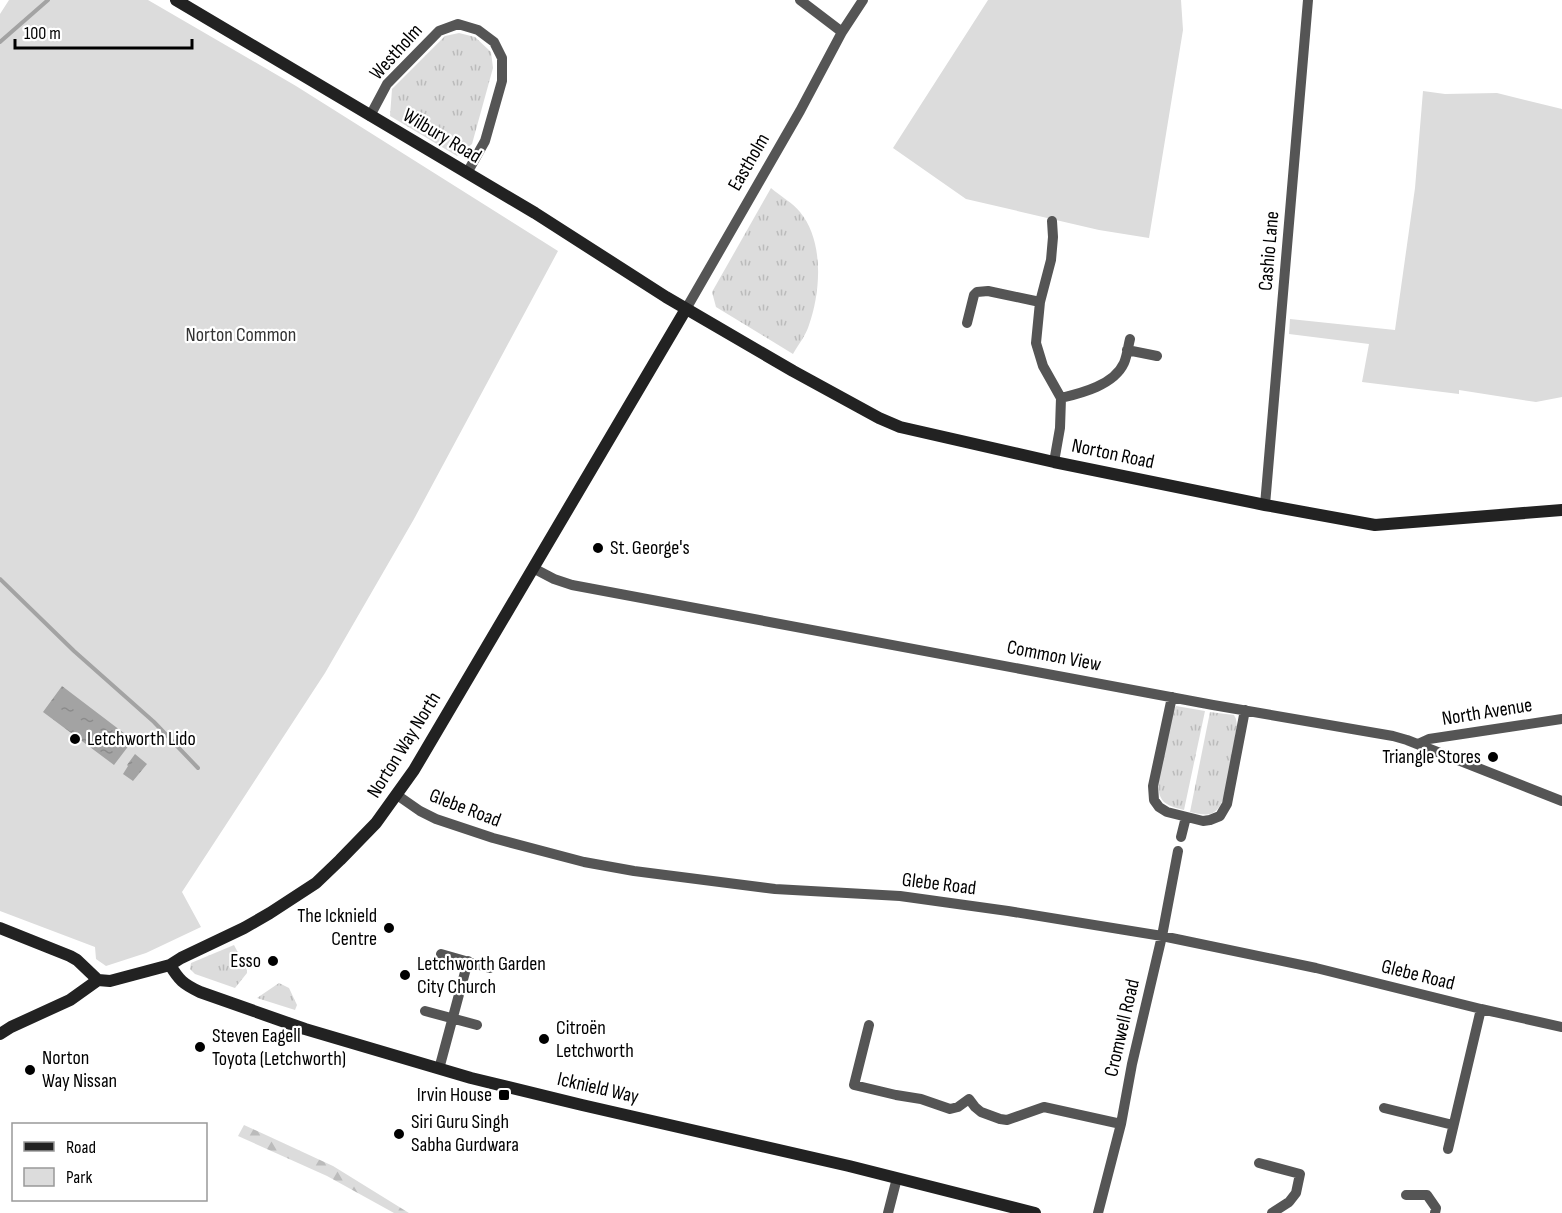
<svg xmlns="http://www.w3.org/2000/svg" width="1562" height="1213" font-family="'Sofia Sans Condensed',sans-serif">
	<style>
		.grass { fill: url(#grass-tufts) }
		.forest { fill: url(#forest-firs) }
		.green { fill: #dcdcdc }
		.water { fill: url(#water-ripples) }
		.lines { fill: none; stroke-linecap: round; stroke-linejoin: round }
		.stream { stroke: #a3a3a3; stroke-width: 4 }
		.street { stroke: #555; stroke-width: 10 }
		.secondary { stroke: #222; stroke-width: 12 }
		.poi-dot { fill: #000; stroke: #fff; stroke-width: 2 }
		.labels { text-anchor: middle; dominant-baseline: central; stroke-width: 4.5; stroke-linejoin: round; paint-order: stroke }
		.street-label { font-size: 20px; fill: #000; stroke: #fff }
		.park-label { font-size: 20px; fill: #333; stroke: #fff }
		.poi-label { font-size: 20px; fill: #000; stroke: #fff; text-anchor: start }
	</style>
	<defs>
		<pattern id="grass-tufts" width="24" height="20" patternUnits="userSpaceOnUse" patternTransform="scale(1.5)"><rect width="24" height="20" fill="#dcdcdc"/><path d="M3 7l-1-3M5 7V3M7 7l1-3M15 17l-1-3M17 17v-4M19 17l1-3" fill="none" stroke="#bbb"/></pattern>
		<pattern id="forest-firs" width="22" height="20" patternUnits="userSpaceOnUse" patternTransform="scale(1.5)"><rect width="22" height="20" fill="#dcdcdc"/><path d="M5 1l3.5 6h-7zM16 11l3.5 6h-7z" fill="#bbb"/></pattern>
		<pattern id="water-ripples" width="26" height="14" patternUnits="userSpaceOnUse" patternTransform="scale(1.5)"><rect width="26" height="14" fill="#a3a3a3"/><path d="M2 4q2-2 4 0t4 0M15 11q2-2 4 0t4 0" fill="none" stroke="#8b8b8b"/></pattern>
	</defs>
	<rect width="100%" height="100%" fill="#fff"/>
	<!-- grass -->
	<path class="grass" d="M 459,33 L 475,37 L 491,52 L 493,68 L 472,144 L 457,156 L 390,116 L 392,89 L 445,36 Z
		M 771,188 C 780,196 793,203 800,212 C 824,241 821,291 809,325 C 806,335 798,345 793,354 L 716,307 L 712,292 Z
		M 1176,706 L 1205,711 L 1184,810 C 1164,805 1158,802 1158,780 L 1174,709 Z
		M 1210,712 L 1234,715 L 1236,719 L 1237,726 L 1225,795 C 1217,816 1210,817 1190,812 Z
		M 234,945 L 247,970 L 247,973 L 235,988 L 195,974 L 190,969 L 191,963 Z
		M 279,983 L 289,988 L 297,1005 L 295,1010 L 257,998 Z"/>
	<!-- forest -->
	<path class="forest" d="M 244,1125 L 333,1166 L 409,1213 L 394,1213 L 327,1176 L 238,1136 Z"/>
	<!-- green -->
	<path class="green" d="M 9,0 L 148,0 L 296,86 L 558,251 L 414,519 L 325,673 L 182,892 L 201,927 L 146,953 L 106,966 L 96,959 L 95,947 L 0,911 L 0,14 Z
		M 988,0 L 1181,0 L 1183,30 L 1149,238 L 1099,230 L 966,199 L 893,148 Z
		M 1423,91 L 1445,94 L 1497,93 L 1562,109 L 1562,397 L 1536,402 L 1459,390 L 1459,394 L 1362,382 L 1369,344 L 1289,334 L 1290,319 L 1395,330 L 1415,188 Z"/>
	<!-- water -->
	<path class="water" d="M 62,686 L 133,740 L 114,765 L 43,712 Z
		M 135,754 L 147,764 L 133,781 L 123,774 L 128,766 L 127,765 Z"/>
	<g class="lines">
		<!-- stream -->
		<path class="stream" d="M 0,42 L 48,0
			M 0,579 L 74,651 L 154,722 L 198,768"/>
		<!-- street -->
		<path class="street" d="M 800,0 L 842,32
			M 370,116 L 387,84 L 439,31 L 458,24 L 478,30 L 494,42 L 502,58 L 502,81 L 485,141 L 467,173
			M 1052,221 L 1053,237 L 1051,260 L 1040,302 L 1036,343 L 1043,366 L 1061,398 L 1060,428 L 1054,462
			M 686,309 L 800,111 L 842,32 L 863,0
			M 967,323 L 974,295 L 977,292 L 988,291 L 1040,302
			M 1127,350 L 1157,356
			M 1061,398 C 1082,393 1114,385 1124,363 C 1127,356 1128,347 1130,339
			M 1265,505 L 1308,0
			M 533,568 L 554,579 L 572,585 L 1213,705 L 1393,736 L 1407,740 L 1562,801
			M 1172,697 L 1153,786 L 1154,800 L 1159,807 L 1167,812 L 1203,821 L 1210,820 L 1220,816 L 1227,804 L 1245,710
			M 1418,744 L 1429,739 L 1562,719
			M 397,795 L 420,811 L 436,819 L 493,838 L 584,862 L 634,871 L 775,889 L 900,896 L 1008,911 L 1162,936 L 1316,968 L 1481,1009 L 1562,1027
			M 1181,837 L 1186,817
			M 441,954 L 490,968
			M 425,1011 L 477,1025
			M 869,1025 L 854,1085 L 896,1095 L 921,1099 L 950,1109 L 958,1107 L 969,1099 L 975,1107 L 981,1112 L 1000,1119 L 1007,1120 L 1044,1107 L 1121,1124
			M 439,1069 L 468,961
			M 1384,1108 L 1453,1125
			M 1448,1149 L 1481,1009
			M 1259,1163 L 1300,1174 L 1296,1193 L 1289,1202 L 1272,1213
			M 1406,1195 L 1427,1195 L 1436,1208 L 1435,1213
			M 888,1213 L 897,1178
			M 1098,1213 L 1121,1124 L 1132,1064 L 1162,936 L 1178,851"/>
		<!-- secondary -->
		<path class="secondary" d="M 176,0 L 535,213 L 666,297 L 793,371 L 879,418 L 900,427 L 1054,462 L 1265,505 L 1375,525 L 1562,510
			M 0,928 L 70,956 L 77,960 L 98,980
			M 170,965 C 179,980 183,984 200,992 L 305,1029 L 471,1078 L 582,1105 L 849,1166 L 1035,1213
			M 0,1034 L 11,1027 L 70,1000 L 98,980 L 110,981 L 170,965 L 181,958 L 244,928 L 270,913 L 316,883 L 340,860 L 376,823 L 414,770 L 686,309"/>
	</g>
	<!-- markers -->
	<g class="poi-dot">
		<circle cx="598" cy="548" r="6"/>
		<circle cx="75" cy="739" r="6"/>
		<circle cx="1493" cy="757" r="6"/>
		<circle cx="389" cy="928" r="6"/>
		<circle cx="273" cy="961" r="6"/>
		<circle cx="405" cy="975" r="6"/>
		<circle cx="544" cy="1039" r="6"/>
		<circle cx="200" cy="1047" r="6"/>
		<circle cx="30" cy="1070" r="6"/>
		<rect x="498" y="1089" width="12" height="12" rx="3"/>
		<circle cx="399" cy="1134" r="6"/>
	</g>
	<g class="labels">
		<!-- street labels -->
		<g class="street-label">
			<text transform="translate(396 52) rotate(-48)">Westholm</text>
			<text transform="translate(442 136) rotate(31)">Wilbury Road</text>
			<text transform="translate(749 162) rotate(-60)">Eastholm</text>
			<text transform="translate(1269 251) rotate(-85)">Cashio Lane</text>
			<text transform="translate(1113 454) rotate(12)">Norton Road</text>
			<text transform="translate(1054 656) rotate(11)">Common View</text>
			<text transform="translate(1487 712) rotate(-9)">North Avenue</text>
			<text transform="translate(404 745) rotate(-58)">Norton Way North</text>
			<text transform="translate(465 808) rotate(21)">Glebe Road</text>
			<text transform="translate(939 884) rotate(7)">Glebe Road</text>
			<text transform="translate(1418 975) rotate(14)">Glebe Road</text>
			<text transform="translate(1122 1028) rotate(-77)">Cromwell Road</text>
			<text transform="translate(598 1088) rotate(13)">Icknield Way</text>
		</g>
		<!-- park labels -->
		<g class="park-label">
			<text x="241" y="335">Norton Common</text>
		</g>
		<!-- poi labels -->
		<g class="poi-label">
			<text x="610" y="548">St. George's</text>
			<text x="87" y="739">Letchworth Lido</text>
			<text x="1481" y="757" text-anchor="end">Triangle Stores</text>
			<text x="377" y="916" text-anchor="end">The Icknield<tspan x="377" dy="23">Centre</tspan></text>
			<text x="261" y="961" text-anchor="end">Esso</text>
			<text x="417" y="964">Letchworth Garden<tspan x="417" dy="23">City Church</tspan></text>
			<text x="556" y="1028">Citroën<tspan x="556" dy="23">Letchworth</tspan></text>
			<text x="212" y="1036">Steven Eagell<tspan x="212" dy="23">Toyota (Letchworth)</tspan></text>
			<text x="42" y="1058">Norton<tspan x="42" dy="23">Way Nissan</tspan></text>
			<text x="492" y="1095" text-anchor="end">Irvin House</text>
			<text x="411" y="1122">Siri Guru Singh<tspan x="411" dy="23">Sabha Gurdwara</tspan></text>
		</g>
	</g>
	<!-- legend -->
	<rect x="12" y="1123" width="195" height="78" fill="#ffffff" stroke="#999999" stroke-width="1.5"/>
	<rect x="24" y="1142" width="30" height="9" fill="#222222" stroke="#999999" stroke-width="1.5"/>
	<text x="66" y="1153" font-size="18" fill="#000000">Road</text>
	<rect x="24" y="1168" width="30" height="18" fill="#dcdcdc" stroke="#999999" stroke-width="1.5"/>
	<text x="66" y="1183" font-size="18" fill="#000000">Park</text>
	<!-- scale -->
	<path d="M15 39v9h177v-9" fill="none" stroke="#000000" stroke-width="3"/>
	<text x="24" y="39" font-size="18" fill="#000000" stroke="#ffffff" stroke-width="4.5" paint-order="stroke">100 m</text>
</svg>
